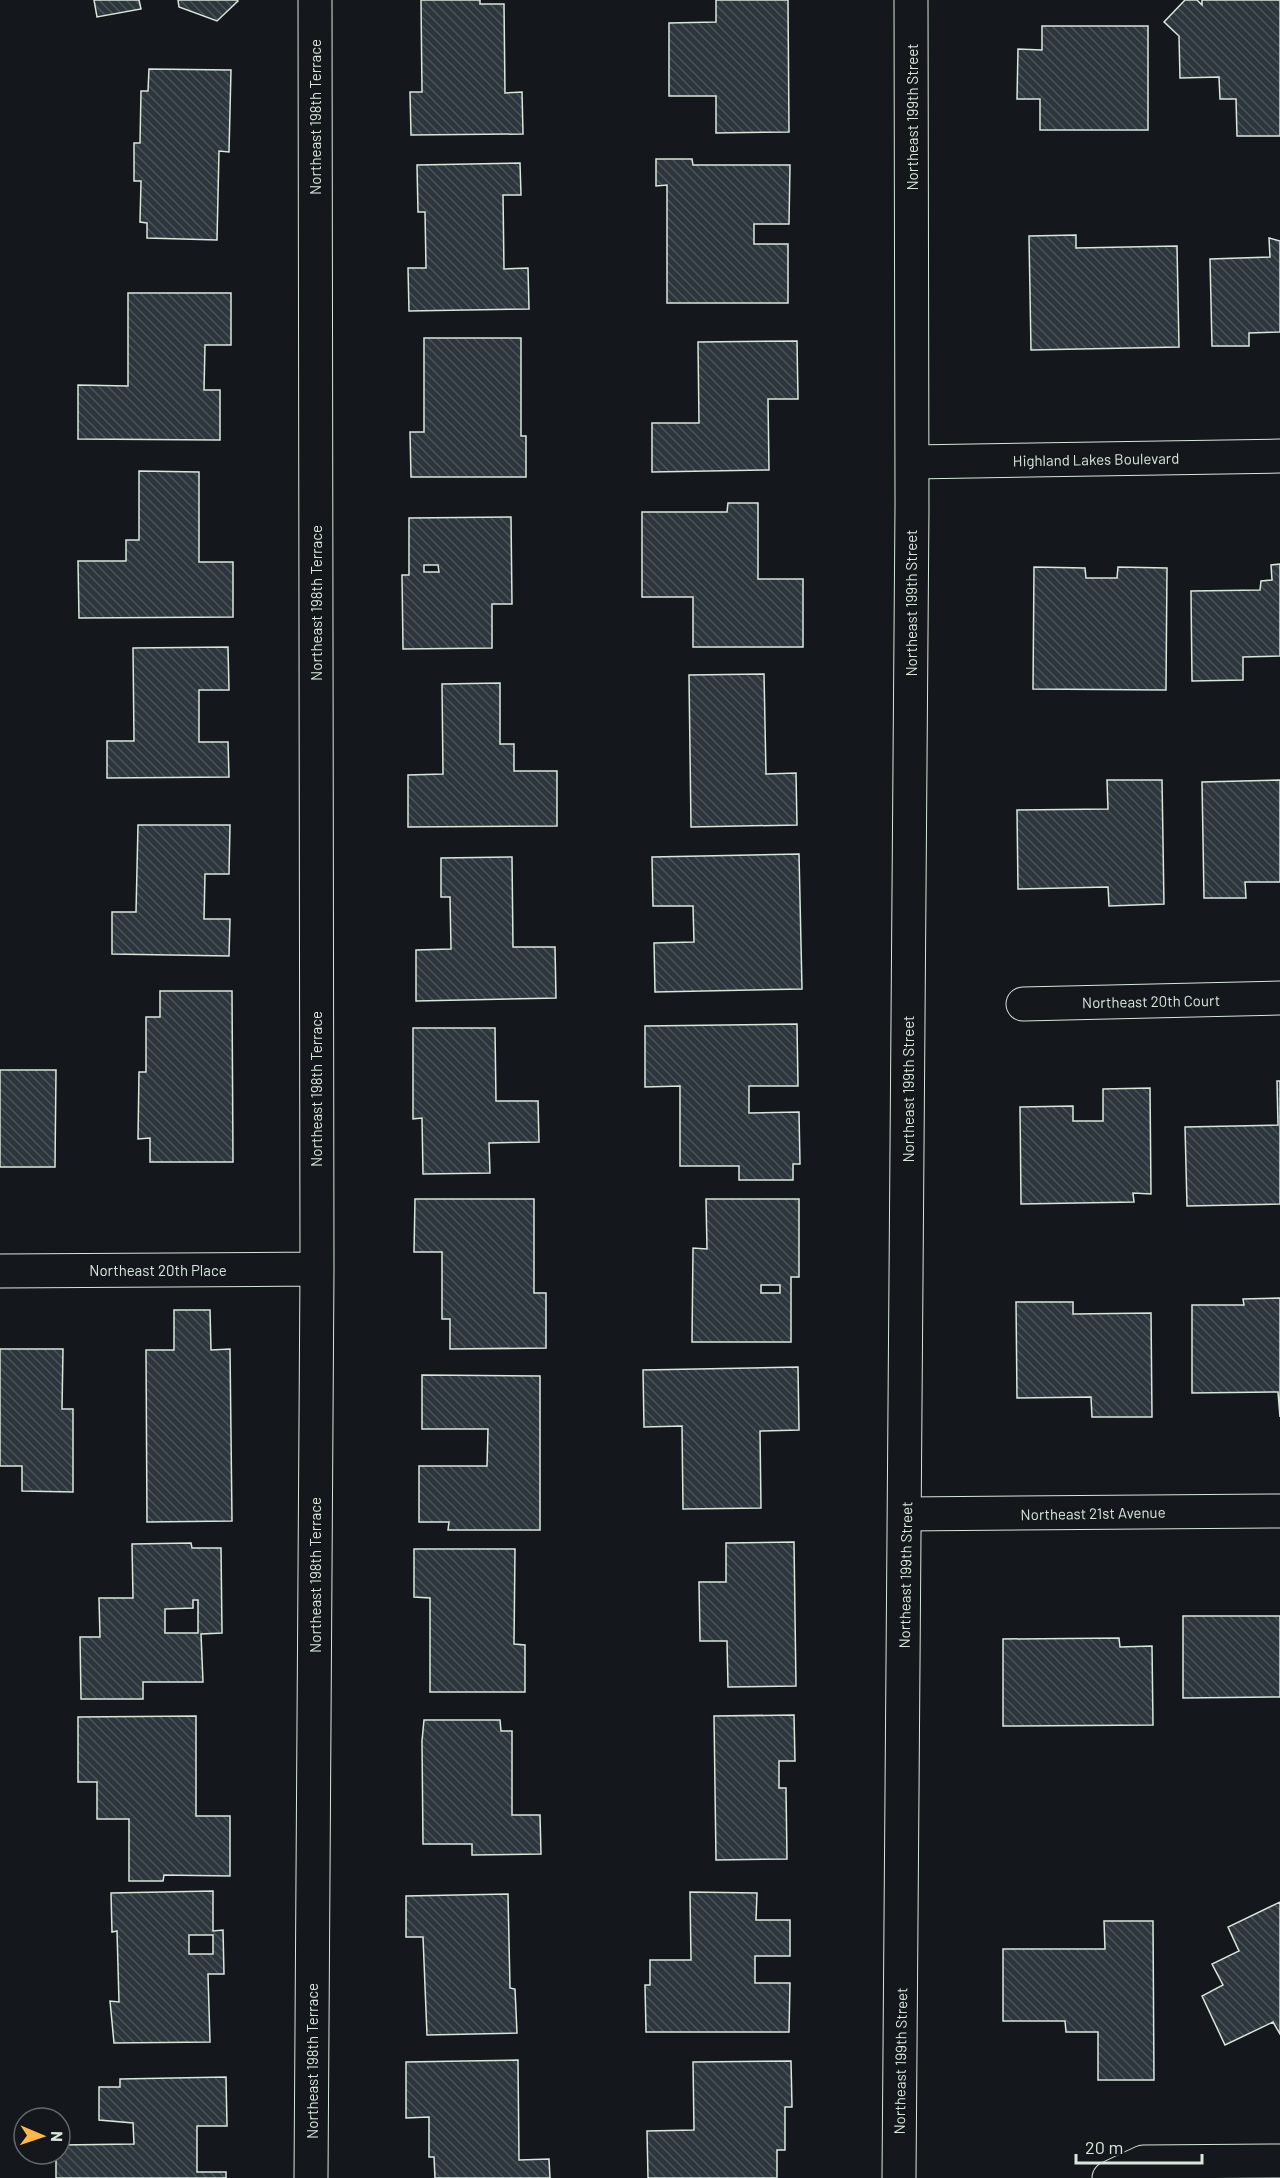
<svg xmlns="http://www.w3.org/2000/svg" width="1280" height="2178" font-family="Barlow,sans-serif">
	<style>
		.building { fill: url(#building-back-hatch); stroke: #d8e6dc; stroke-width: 1.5; fill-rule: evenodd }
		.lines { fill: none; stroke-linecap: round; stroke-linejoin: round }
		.minor-casing { stroke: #d8e6dc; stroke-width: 35 }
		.tertiary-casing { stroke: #d8e6dc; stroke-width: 35 }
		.minor { stroke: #14181c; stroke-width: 33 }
		.tertiary { stroke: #14181c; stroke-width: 33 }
		.labels { text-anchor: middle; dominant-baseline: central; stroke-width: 4.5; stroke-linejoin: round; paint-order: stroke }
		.street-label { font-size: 15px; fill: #d8e6dc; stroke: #14181c }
	</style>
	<defs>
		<pattern id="building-back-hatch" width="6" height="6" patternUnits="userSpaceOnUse" patternTransform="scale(1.5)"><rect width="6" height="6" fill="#2c363c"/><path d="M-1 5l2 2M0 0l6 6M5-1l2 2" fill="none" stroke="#4a5358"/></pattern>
	</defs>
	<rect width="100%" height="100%" fill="#14181c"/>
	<!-- building -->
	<path class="building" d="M 94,0 L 139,0 L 141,9 L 97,17 Z
		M 178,0 L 237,0 L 238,1 L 217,21 L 179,7 Z
		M 421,0 L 480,0 L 480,4 L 504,4 L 505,93 L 522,92 L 523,134 L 411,135 L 410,92 L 422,92 Z
		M 716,0 L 788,0 L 789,132 L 716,133 L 716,96 L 669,96 L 669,23 L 716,22 Z
		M 1185,0 L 1197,0 L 1202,5 L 1202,0 L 1280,0 L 1280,136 L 1237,136 L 1236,99 L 1220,99 L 1219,77 L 1180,78 L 1179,36 L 1164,22 Z
		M 1042,26 L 1148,26 L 1148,130 L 1040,130 L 1040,99 L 1017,99 L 1018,49 L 1042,50 Z
		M 149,69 L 231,70 L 229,152 L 219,151 L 217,240 L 147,238 L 147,223 L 140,222 L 141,181 L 134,181 L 134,143 L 140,143 L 141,91 L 148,91 Z
		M 656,159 L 692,159 L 693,165 L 790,165 L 789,224 L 754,224 L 754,244 L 788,244 L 788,303 L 667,303 L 667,185 L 656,186 Z
		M 520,163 L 521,195 L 503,195 L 504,269 L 528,268 L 529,309 L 409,311 L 408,268 L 426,268 L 425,212 L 418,212 L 417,165 Z
		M 1076,235 L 1076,248 L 1177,246 L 1179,347 L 1031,350 L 1029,236 Z
		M 1269,238 L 1280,241 L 1280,332 L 1249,333 L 1249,346 L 1212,346 L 1210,259 L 1270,257 Z
		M 128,293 L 231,293 L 231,345 L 205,345 L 204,390 L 220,390 L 220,440 L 78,439 L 78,385 L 128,386 Z
		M 424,338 L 521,338 L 521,436 L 526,436 L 526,477 L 411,477 L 410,432 L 424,432 Z
		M 797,341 L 798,399 L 768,399 L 769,470 L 652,472 L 652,423 L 699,423 L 698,342 Z
		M 139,471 L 199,472 L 199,562 L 233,562 L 233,617 L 79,618 L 78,561 L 126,561 L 126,540 L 139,540 Z
		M 728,503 L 758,503 L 758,579 L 803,579 L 803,647 L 693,647 L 693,597 L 642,597 L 642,512 L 727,512 Z
		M 511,517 L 512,604 L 492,604 L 492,648 L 403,649 L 402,575 L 409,575 L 409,518 ZM 424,565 L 438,565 L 439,572 L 424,572 Z
		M 1280,564 L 1280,656 L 1243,657 L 1243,680 L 1192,681 L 1191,591 L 1260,590 L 1261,581 L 1272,580 L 1271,565 Z
		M 1034,567 L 1085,568 L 1086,578 L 1117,578 L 1118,567 L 1167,568 L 1166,690 L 1033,689 Z
		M 228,647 L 229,690 L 199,690 L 199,742 L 228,742 L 229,777 L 107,778 L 107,741 L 134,741 L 133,648 Z
		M 764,674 L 766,774 L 796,773 L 797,825 L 691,827 L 689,675 Z
		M 500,683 L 500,744 L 514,744 L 514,771 L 557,771 L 557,826 L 408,827 L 408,775 L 443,774 L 442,684 Z
		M 1107,780 L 1162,780 L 1164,904 L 1109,906 L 1108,887 L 1018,889 L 1017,810 L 1108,809 Z
		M 1280,780 L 1280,882 L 1245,882 L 1246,898 L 1204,898 L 1202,782 Z
		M 138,825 L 230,825 L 229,874 L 205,874 L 204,919 L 230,919 L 229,956 L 112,954 L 112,912 L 136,912 Z
		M 799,854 L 802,989 L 655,992 L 654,943 L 694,942 L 693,906 L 653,906 L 652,857 Z
		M 512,857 L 513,947 L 555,947 L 556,998 L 416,1001 L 416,950 L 451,949 L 450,897 L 441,897 L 441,858 Z
		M 160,991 L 232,991 L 233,1162 L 150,1162 L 150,1138 L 138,1139 L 139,1072 L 146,1072 L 146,1017 L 160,1017 Z
		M 797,1024 L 798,1086 L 749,1086 L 749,1113 L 799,1112 L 800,1164 L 793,1164 L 793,1180 L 739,1180 L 739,1166 L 680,1166 L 680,1086 L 645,1087 L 645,1026 Z
		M 413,1028 L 495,1028 L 496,1101 L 538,1101 L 539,1142 L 489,1143 L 490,1173 L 423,1174 L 422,1118 L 413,1119 Z
		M 0,1070 L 56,1070 L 55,1167 L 0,1167 Z
		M 1277,1081 L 1280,1081 L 1280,1204 L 1187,1206 L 1185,1127 L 1278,1125 Z
		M 1150,1088 L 1151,1194 L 1133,1193 L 1134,1202 L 1021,1204 L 1020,1107 L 1073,1106 L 1073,1121 L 1103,1121 L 1103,1089 Z
		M 415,1199 L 534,1199 L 534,1293 L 546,1293 L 546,1348 L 450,1349 L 450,1319 L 442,1319 L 442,1252 L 414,1252 Z
		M 706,1199 L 799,1199 L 799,1277 L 791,1277 L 791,1342 L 692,1342 L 693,1248 L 707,1249 ZM 761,1285 L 780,1285 L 780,1293 L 761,1293 Z
		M 1280,1298 L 1280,1417 L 1278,1392 L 1192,1393 L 1192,1305 L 1244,1305 L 1243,1299 Z
		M 1016,1302 L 1073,1302 L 1073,1314 L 1151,1313 L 1152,1417 L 1092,1417 L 1091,1397 L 1017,1398 Z
		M 174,1310 L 210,1310 L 211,1350 L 230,1349 L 232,1521 L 147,1522 L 146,1350 L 174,1350 Z
		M 0,1349 L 63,1349 L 62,1409 L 73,1409 L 73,1492 L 22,1491 L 22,1466 L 0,1466 Z
		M 798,1367 L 799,1430 L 760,1431 L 761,1508 L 683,1509 L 682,1426 L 644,1427 L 643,1370 Z
		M 422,1375 L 540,1376 L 540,1530 L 448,1530 L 449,1522 L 419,1522 L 419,1466 L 487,1466 L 488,1429 L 422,1429 Z
		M 794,1542 L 796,1686 L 728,1687 L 727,1641 L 700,1641 L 699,1582 L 726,1582 L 726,1543 Z
		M 191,1543 L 192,1548 L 221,1548 L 222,1633 L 201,1634 L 203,1682 L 143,1682 L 143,1699 L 81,1699 L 80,1637 L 100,1637 L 99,1598 L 133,1598 L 132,1544 ZM 193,1600 L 198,1600 L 198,1633 L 165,1633 L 165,1609 L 193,1608 Z
		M 414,1549 L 515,1549 L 514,1644 L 525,1645 L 525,1692 L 430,1692 L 430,1598 L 414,1597 Z
		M 1183,1616 L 1280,1616 L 1280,1697 L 1183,1698 Z
		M 1119,1638 L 1120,1647 L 1152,1646 L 1153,1725 L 1003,1726 L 1003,1639 Z
		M 794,1715 L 795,1761 L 779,1761 L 779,1788 L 786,1788 L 787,1859 L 716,1860 L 714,1716 Z
		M 196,1716 L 196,1816 L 230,1816 L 230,1876 L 164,1875 L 163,1881 L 129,1881 L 129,1819 L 97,1819 L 97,1782 L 78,1782 L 78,1717 Z
		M 424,1720 L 500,1720 L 501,1731 L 512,1731 L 512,1815 L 540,1815 L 541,1854 L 472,1855 L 472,1844 L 423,1844 L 422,1741 Z
		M 213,1891 L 213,1931 L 223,1930 L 224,1974 L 208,1974 L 210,2042 L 114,2043 L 110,2001 L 119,2002 L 117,1931 L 112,1932 L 111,1893 ZM 189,1935 L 213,1935 L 213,1954 L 189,1954 Z
		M 690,1892 L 757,1893 L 756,1920 L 790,1920 L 790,1956 L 755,1956 L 755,1983 L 790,1983 L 789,2032 L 646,2032 L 645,1985 L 650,1985 L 650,1960 L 691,1960 Z
		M 508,1894 L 510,1988 L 515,1989 L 517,2033 L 427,2035 L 423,1937 L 406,1937 L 406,1896 Z
		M 1280,1902 L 1280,2034 L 1273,2022 L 1225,2045 L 1202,1996 L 1223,1985 L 1212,1964 L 1239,1951 L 1228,1927 Z
		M 1104,1921 L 1153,1921 L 1154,2080 L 1098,2080 L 1098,2032 L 1066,2032 L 1065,2021 L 1003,2021 L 1003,1949 L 1105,1949 Z
		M 518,2060 L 519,2160 L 549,2159 L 550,2178 L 435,2178 L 434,2157 L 429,2157 L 429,2117 L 406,2118 L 406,2062 Z
		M 791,2061 L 792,2107 L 785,2107 L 785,2150 L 777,2150 L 777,2178 L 648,2178 L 647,2131 L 694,2130 L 693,2062 Z
		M 226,2077 L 227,2126 L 197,2126 L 197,2172 L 226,2172 L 226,2178 L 56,2178 L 56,2154 L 60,2154 L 60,2145 L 134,2144 L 133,2123 L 99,2120 L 99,2087 L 120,2087 L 120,2079 Z"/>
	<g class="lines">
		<defs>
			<path id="minor" d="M 1023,1004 L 1280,998
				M 0,1271 L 317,1269
				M 905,1514 L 1280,1511
				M 311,2178 L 317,1269 L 315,0
				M 1109,2178 L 1143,2162 L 1280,2161"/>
			<path id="tertiary" d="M 912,462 L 1280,456
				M 899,2178 L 912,506 L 911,0"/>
		</defs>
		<!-- minor casing -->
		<use href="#minor" class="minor-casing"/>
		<!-- tertiary casing -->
		<use href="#tertiary" class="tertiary-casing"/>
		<!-- minor -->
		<use href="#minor" class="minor"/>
		<!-- tertiary -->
		<use href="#tertiary" class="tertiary"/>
	</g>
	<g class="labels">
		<!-- street labels -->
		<g class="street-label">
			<text transform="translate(315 117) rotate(-90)">Northeast 198th Terrace</text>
			<text transform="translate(912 117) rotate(-90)">Northeast 199th Street</text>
			<text transform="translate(1096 459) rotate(-1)">Highland Lakes Boulevard</text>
			<text transform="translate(316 603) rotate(-90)">Northeast 198th Terrace</text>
			<text transform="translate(911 603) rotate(-90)">Northeast 199th Street</text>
			<text transform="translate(1151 1001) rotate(-1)">Northeast 20th Court</text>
			<text transform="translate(316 1089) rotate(-90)">Northeast 198th Terrace</text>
			<text transform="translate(908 1089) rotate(-90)">Northeast 199th Street</text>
			<text x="158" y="1270">Northeast 20th Place</text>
			<text transform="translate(1093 1513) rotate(-1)">Northeast 21st Avenue</text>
			<text transform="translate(315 1575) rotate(-90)">Northeast 198th Terrace</text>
			<text transform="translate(905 1575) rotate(-89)">Northeast 199th Street</text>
			<text transform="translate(312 2061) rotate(-90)">Northeast 198th Terrace</text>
			<text transform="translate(900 2061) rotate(-89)">Northeast 199th Street</text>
		</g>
	</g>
	<!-- north arrow -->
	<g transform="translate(42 2136) rotate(92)"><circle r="28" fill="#14181c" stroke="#626a69" stroke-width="1.5"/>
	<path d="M0-4.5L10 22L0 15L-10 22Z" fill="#ffb74d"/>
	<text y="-9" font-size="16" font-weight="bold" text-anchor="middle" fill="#d8e6dc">N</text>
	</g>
	<!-- scale -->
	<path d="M1076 2154v9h126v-9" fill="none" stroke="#d8e6dc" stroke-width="3"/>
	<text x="1085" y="2154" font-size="18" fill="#d8e6dc" stroke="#14181c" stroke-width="4.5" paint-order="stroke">20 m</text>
</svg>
